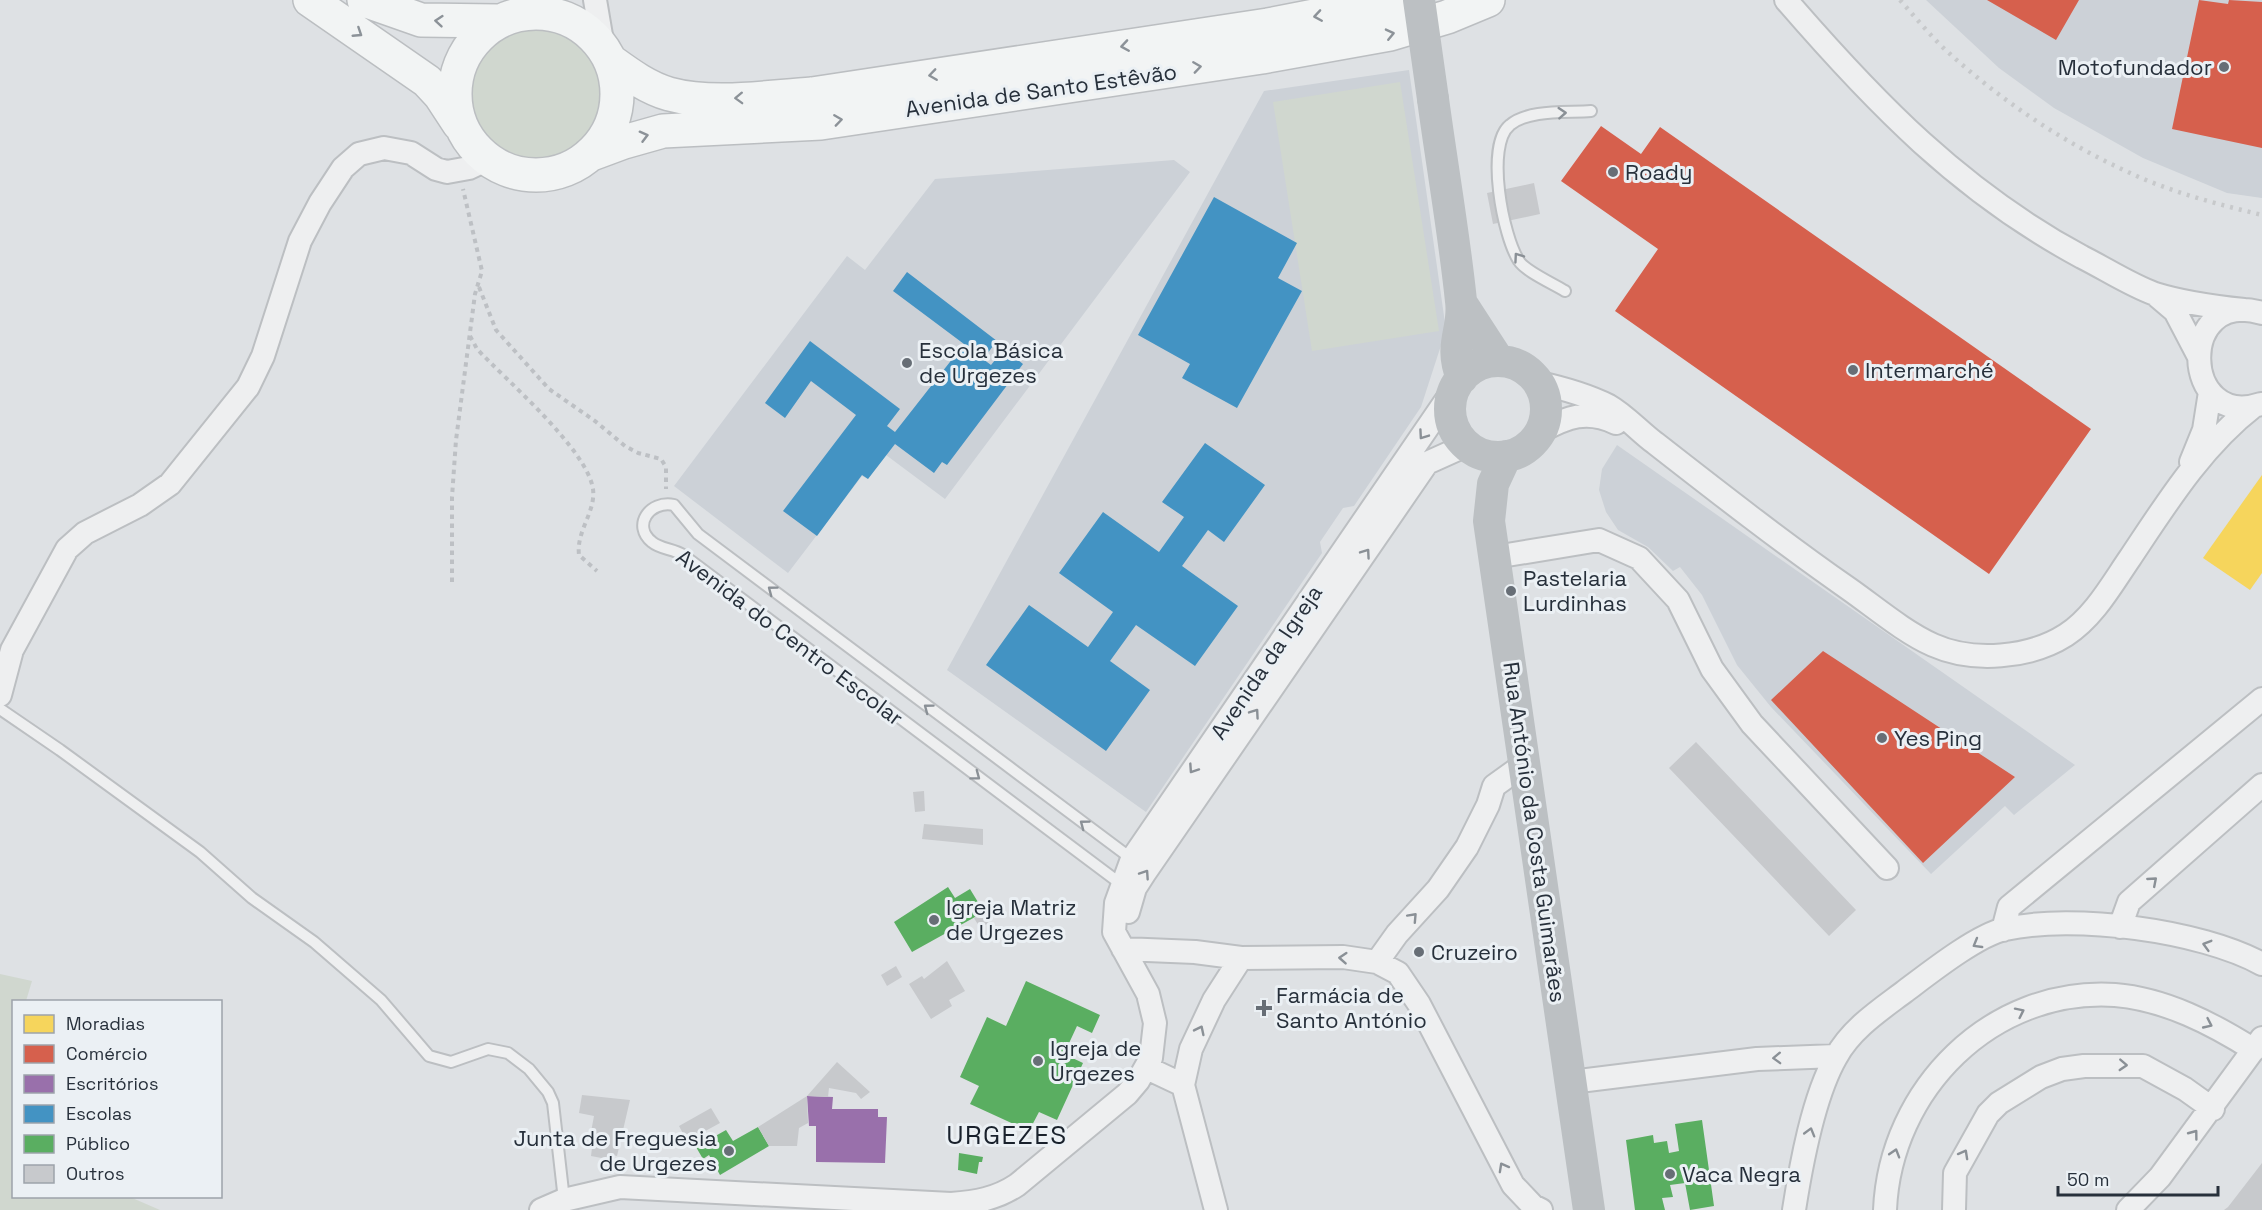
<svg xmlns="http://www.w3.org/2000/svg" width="2262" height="1210" font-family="'Space Grotesk',sans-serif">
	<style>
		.built { fill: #ccd1d7 }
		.green { fill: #d0d7cf }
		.homes { fill: #f6d55c }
		.shops { fill: #d6604d }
		.offices { fill: #9970ab }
		.schools { fill: #4393c3 }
		.public { fill: #5aae61 }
		.building { fill: #c7c9cc }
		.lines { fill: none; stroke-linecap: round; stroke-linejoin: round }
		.lane-casing { stroke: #bcbfc2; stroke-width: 14 }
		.street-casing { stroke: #bcbfc2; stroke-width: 26 }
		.primary-casing { stroke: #bbbec1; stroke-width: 36 }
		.path { stroke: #bdc0c4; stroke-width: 4; stroke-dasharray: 4.5 4.5; stroke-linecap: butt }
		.lane { stroke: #eeeff0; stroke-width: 10 }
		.street { stroke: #eeeff0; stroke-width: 22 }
		.secondary { stroke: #bcc0c3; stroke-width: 32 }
		.primary { stroke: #f2f4f4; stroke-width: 33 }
		.rail { stroke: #c7c9cb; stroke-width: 4.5; stroke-dasharray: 3 6; stroke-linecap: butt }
		.secondary-bridge { stroke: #bcc0c3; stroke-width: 32 }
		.oneway { stroke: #8c9298 }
		.oneway2 { stroke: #8a9096 }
		.poi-dot { fill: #676e76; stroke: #ebf0f4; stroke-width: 2 }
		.labels { text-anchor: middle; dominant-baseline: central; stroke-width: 6; stroke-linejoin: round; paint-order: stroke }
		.poi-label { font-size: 22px; fill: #27303b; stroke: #ebf0f4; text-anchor: start }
		.street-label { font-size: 22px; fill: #27303b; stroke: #ebf0f4 }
		.quarter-label { font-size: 26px; letter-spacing: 1.5px; fill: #19212c; stroke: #ebf0f4 }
	</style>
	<rect width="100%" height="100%" fill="#dee1e4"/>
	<!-- built -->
	<path class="built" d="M 1926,0 L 2262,0 L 2262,198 L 2227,193 L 2143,158 L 2054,108 L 1999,68 Z
		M 1409,70 L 1446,330 L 1421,407 L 1354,506 L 1343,508 L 1320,542 L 1322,553 L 1146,812 L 947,670 L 1264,91 Z
		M 1174,160 L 1190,172 L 945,499 L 886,455 L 868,479 L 862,476 L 788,573 L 674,486 L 847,256 L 865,270 L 935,179 Z
		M 1617,445 L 2075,765 L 2014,815 L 2005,806 L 1931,874 L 1771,707 L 1737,665 L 1702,595 L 1680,567 L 1673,571 L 1648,547 L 1618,530 L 1606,512 L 1599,490 L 1602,469 Z"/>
	<!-- green -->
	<path class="green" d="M471 94a66 66 0 1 1 132 0a66 66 0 1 1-132 0Z
		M 1400,82 L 1439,331 L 1312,351 L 1273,102 Z
		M 0,974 L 32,981 L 26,1001 L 14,1002 L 14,1196 L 130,1197 L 160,1210 L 0,1210 Z"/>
	<!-- homes -->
	<path class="homes" d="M 2262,475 L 2262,573 L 2250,590 L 2203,558 Z"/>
	<!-- shops -->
	<path class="shops" d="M 1987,0 L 2079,0 L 2056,40 Z
		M 2199,0 L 2228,4 L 2229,0 L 2262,2 L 2262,148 L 2172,129 Z
		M 1601,126 L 1641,154 L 1660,127 L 2091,429 L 1989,574 L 1615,311 L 1658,249 L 1561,181 Z
		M 1823,651 L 2015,777 L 1923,863 L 1771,700 Z"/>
	<!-- offices -->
	<path class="offices" d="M 807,1096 L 833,1097 L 832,1109 L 878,1109 L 878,1117 L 887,1117 L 885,1163 L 816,1162 L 816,1126 L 809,1126 Z"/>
	<!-- schools -->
	<path class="schools" d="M 1214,197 L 1297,243 L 1278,278 L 1302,291 L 1237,408 L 1182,378 L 1190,364 L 1138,335 Z
		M 907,272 L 997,341 L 983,359 L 991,365 L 1004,349 L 1023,364 L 947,465 L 942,462 L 934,473 L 895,444 L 868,479 L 862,475 L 817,536 L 783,511 L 856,415 L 811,381 L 785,418 L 765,403 L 810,341 L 900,409 L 887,426 L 895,432 L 964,344 L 893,291 Z
		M 1205,443 L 1265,485 L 1224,542 L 1208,530 L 1182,566 L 1238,606 L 1195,666 L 1136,625 L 1110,661 L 1150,690 L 1106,751 L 986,665 L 1029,605 L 1088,647 L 1113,612 L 1059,573 L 1103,512 L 1159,552 L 1184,517 L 1162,502 Z"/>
	<!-- public -->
	<path class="public" d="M 948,887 L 955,898 L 970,889 L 984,912 L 912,952 L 894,922 Z
		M 1026,981 L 1100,1015 L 1092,1033 L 1077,1026 L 1064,1054 L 1083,1063 L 1057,1120 L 1039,1112 L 1029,1131 L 970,1104 L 979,1086 L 960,1077 L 987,1017 L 1006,1026 Z
		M 1702,1120 L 1714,1206 L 1690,1210 L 1685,1183 L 1670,1185 L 1673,1197 L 1662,1198 L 1665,1210 L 1635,1210 L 1626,1140 L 1653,1135 L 1654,1143 L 1667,1141 L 1669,1153 L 1679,1151 L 1675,1124 Z
		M 758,1127 L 769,1146 L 720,1175 L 709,1155 L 703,1159 L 696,1147 L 726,1130 L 733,1141 Z
		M 959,1153 L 983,1157 L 982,1162 L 979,1162 L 977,1174 L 958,1170 Z"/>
	<!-- building -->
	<path class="building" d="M 1534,183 L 1540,214 L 1493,224 L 1487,193 Z
		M 1696,742 L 1856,910 L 1829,936 L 1669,768 Z
		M 924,791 L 925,811 L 915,812 L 913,792 Z
		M 924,824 L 983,829 L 983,845 L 922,839 Z
		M 984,912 L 990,922 L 980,928 L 974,918 Z
		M 947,961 L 965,991 L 949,1000 L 952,1006 L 931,1019 L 909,984 L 922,976 L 924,979 Z
		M 896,966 L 902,977 L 887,986 L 881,975 Z
		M 837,1062 L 870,1092 L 861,1099 L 856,1093 L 829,1088 L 828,1097 L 807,1096 Z
		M 582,1095 L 630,1100 L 617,1156 L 613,1155 L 612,1160 L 591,1156 L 592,1148 L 588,1148 L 594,1116 L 579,1113 Z
		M 807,1096 L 808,1123 L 799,1128 L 797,1146 L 769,1146 L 758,1127 Z
		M 711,1108 L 720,1123 L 687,1141 L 679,1126 Z
		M 2262,1163 L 2262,1210 L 2224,1210 L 2228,1207 Z"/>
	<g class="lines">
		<defs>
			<path id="lane" d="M 1565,291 C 1554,284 1525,271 1519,261 C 1503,237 1485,145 1510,125 C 1529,109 1567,113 1591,111
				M 0,709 L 60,750 L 200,852 L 252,898 L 314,942 L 381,1000 L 429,1056 L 451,1062 L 488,1049 L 508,1053 L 529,1069 L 548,1092 L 553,1103 L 564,1200
				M 1121,884 L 683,555 C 674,549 660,549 652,542 C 632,526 649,500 674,505 L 698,534 L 1132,859"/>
			<path id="street" d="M 595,0 L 603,47
				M 1786,0 C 1875,103 1961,192 2082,257 C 2106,269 2130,285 2155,294 C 2184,303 2214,307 2244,310
				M 517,15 L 543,0
				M 2155,294 L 2175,311 L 2198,355
				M 1539,383 C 1562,388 1587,395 1609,406 C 1625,415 1640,432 1655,443 C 1719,493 1783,543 1849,589 C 1876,608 1904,632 1933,645 C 1973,663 2030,658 2066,635 C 2094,617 2112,584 2130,558 C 2166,504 2202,446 2254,406
				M 2261,404 C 2181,431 2176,287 2262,313
				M 1541,431 C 1567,417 1587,409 1616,423
				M 2191,462 L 2204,430 L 2210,392
				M 1495,557 L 1599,540 L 1639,558 L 1678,600 L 1712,669 L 1752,724 L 1887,868
				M 0,695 L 12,650 L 67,549 L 85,533 L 140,505 L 170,484 L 248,387 L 263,356 L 300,241 L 320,203 L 343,168 L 359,154 L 384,148 L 411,153 L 436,169 L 447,172 L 469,168 L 488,159
				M 1128,912 L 1135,888 L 1144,874 L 1427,463 L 1467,445
				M 2120,927 L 2129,902 L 2262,785
				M 2003,930 L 2009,907 L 2262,699
				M 1123,949 L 1195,952 L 1241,958 L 1343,957 L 1377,962 L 1398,973 L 1419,1004 L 1513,1185 L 1533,1206 L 1541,1210
				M 1377,962 L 1397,934 L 1438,889 L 1467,847 L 1488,805 L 1494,786 L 1526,763
				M 1147,1068 L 1183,1085
				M 1571,1082 L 1757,1059 L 1836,1056
				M 541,1210 L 564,1200 L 620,1187 L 951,1204 C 976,1202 996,1199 1017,1185 L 1127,1094 L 1138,1081 L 1151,1058 L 1155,1023 L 1148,994 L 1114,932 L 1116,903 L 1132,859 L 1456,386
				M 1216,1210 L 1183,1085 L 1191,1049 L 1214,1000 L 1241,958
				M 1794,1210 C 1801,1165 1813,1097 1836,1057 C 1851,1029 1880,1010 1904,992 C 1928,974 1977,935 2005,929 C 2074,914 2200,930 2262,964
				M 1885,1210 C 1890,1089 1992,987 2115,995 C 2165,999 2213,1024 2254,1050
				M 1954,1210 L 1955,1173 L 1988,1114 L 1999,1103 L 2041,1077 L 2062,1069 L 2084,1066 L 2143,1066 L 2185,1089 L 2213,1109
				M 2128,1210 L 2160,1177 L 2262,1038"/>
			<path id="primary" d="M 310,0 L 427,81 L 440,95 L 459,124
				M 364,0 L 421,20 L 498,21
				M455 94a81 81 0 1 1 162 0a81 81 0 1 1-162 0Z
				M 612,62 C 630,75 648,88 669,94 C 713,106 766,97 812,94 L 1268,25 L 1396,0
				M 589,155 L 624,142 L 663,131 L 821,123 L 1262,57 L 1390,34 L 1447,17 L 1488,0"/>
		</defs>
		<!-- lane casing -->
		<use href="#lane" class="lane-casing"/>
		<!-- street casing -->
		<use href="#street" class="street-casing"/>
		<!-- primary casing -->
		<use href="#primary" class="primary-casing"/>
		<!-- path -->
		<path class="path" d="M 479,287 L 496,330 L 549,389 L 595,421 L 625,446 L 638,453 L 661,459 L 666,467 L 666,489
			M 470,336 L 477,349 C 506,380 587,449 593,489 C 596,512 576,531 579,555 L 597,571
			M 452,582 L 452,497 L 456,440 L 475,294 L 482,271 L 463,189"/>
		<!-- lane -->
		<use href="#lane" class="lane"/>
		<!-- street -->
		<use href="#street" class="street"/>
		<!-- secondary -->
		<path class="secondary" d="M 1433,99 C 1442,166 1454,233 1461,301 C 1465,330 1448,344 1462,378
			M 1462,304 L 1499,361
			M1450 409a48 48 0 1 1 96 0a48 48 0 1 1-96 0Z
			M 1506,456 L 1493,484 L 1489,521 L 1589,1210"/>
		<!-- primary -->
		<use href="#primary" class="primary"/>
		<!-- rail -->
		<path class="rail" d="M 1900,0 C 1916,18 1932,38 1950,54 C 2002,101 2064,143 2128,172 C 2170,192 2217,204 2262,215"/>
		<!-- secondary-bridge -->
		<path class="secondary-bridge" d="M 1419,0 L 1433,99"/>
	</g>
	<!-- one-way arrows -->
	<defs><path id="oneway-chevron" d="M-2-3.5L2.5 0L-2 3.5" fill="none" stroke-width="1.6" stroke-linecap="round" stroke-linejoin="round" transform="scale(1.5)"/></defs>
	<g class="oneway">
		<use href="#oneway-chevron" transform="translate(1318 16) rotate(171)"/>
		<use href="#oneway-chevron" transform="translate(439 21) rotate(-175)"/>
		<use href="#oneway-chevron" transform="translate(358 33) rotate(33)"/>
		<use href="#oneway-chevron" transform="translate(1390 34) rotate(-13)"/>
		<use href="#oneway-chevron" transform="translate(1125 46) rotate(171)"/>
		<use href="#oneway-chevron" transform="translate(1197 67) rotate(-8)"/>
		<use href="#oneway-chevron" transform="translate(933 75) rotate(172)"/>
		<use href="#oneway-chevron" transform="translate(739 98) rotate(178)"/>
		<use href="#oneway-chevron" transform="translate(838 120) rotate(-8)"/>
		<use href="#oneway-chevron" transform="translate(644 136) rotate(-15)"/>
	</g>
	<g class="oneway2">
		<use href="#oneway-chevron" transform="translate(1562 113) rotate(-4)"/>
		<use href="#oneway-chevron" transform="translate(1518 257) rotate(-125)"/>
		<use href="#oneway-chevron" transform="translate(1423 435) rotate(125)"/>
		<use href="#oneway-chevron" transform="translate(1366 553) rotate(-55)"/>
		<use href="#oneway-chevron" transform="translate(772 590) rotate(-143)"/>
		<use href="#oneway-chevron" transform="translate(928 708) rotate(-143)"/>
		<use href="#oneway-chevron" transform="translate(1255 713) rotate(-55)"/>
		<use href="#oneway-chevron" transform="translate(1193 769) rotate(124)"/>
		<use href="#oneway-chevron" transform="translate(976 776) rotate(37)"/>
		<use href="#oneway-chevron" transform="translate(1084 824) rotate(-143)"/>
		<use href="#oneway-chevron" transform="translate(1145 874) rotate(-56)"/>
		<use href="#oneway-chevron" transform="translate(2153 881) rotate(-41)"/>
		<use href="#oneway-chevron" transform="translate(1413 917) rotate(-47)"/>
		<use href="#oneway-chevron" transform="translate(1977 944) rotate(150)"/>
		<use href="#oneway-chevron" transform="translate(2207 945) rotate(-164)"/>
		<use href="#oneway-chevron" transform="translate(1343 958) rotate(-176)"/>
		<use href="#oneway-chevron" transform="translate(2020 1012) rotate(-26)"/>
		<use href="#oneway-chevron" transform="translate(2208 1024) rotate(25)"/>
		<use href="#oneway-chevron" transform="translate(1200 1030) rotate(-64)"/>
		<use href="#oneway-chevron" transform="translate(1777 1058) rotate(178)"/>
		<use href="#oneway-chevron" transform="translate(2123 1065) rotate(3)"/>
		<use href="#oneway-chevron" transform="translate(1810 1132) rotate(-74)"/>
		<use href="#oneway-chevron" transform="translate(2194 1134) rotate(-53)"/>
		<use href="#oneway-chevron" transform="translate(1895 1153) rotate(-73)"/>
		<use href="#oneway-chevron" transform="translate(1964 1154) rotate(-61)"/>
		<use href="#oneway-chevron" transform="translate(1503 1167) rotate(-119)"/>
	</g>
	<!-- markers -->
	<g class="poi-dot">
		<circle cx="2224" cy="67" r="6"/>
		<circle cx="1613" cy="172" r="6"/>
		<circle cx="907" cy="363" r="6"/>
		<circle cx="1853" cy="370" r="6"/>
		<circle cx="1511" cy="591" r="6"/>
		<circle cx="1882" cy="738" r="6"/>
		<circle cx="934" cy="920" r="6"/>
		<circle cx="1419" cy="952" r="6"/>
		<path d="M1261 999h6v6h6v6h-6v6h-6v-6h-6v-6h6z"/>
		<circle cx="1038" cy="1061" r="6"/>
		<circle cx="729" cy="1151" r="6"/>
		<circle cx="1670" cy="1174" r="6"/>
	</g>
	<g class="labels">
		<!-- poi labels -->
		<g class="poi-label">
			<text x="2212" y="67" text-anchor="end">Motofundador</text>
			<text x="1625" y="172">Roady</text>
			<text x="919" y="350">Escola Básica<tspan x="919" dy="25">de Urgezes</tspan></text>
			<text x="1865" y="370">Intermarché</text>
			<text x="1523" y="578">Pastelaria<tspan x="1523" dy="25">Lurdinhas</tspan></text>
			<text x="1894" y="738">Yes Ping</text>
			<text x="946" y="907">Igreja Matriz<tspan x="946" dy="25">de Urgezes</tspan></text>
			<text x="1431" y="952">Cruzeiro</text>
			<text x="1276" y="995">Farmácia de<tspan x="1276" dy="25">Santo António</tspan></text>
			<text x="1050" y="1048">Igreja de<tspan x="1050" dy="25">Urgezes</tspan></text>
			<text x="717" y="1138" text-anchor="end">Junta de Freguesia<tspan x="717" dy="25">de Urgezes</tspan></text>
			<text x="1682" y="1174">Vaca Negra</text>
		</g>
		<!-- street labels -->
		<g class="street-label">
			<text transform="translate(1041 90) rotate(-8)">Avenida de Santo Estêvão</text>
			<text transform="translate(790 637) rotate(37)">Avenida do Centro Escolar</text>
			<text transform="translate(1266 662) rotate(-56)">Avenida da Igreja</text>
			<text transform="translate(1535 832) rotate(82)">Rua António da Costa Guimarães</text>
		</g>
		<!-- quarter labels -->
		<g class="quarter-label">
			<text x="1007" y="1135">URGEZES</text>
		</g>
	</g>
	<!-- legend -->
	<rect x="12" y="1000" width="210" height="198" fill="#ebf0f4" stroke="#9da3aa" stroke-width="1.5"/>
	<rect x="24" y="1015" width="30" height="18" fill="#f6d55c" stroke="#9da3aa" stroke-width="1.5"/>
	<text x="66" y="1030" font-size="18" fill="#27303b">Moradias</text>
	<rect x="24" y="1045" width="30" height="18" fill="#d6604d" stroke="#9da3aa" stroke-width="1.5"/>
	<text x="66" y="1060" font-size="18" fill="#27303b">Comércio</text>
	<rect x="24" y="1075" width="30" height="18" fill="#9970ab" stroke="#9da3aa" stroke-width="1.5"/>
	<text x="66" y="1090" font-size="18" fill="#27303b">Escritórios</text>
	<rect x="24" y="1105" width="30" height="18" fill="#4393c3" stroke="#9da3aa" stroke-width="1.5"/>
	<text x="66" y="1120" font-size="18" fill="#27303b">Escolas</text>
	<rect x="24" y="1135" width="30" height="18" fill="#5aae61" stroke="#9da3aa" stroke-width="1.5"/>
	<text x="66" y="1150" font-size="18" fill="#27303b">Público</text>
	<rect x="24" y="1165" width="30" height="18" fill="#c7c9cc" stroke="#9da3aa" stroke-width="1.5"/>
	<text x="66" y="1180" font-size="18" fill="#27303b">Outros</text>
	<!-- scale -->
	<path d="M2058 1186v9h160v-9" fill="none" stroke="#27303b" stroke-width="3"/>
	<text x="2067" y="1186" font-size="18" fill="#27303b" stroke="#ebf0f4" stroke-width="4.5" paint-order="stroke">50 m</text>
</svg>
